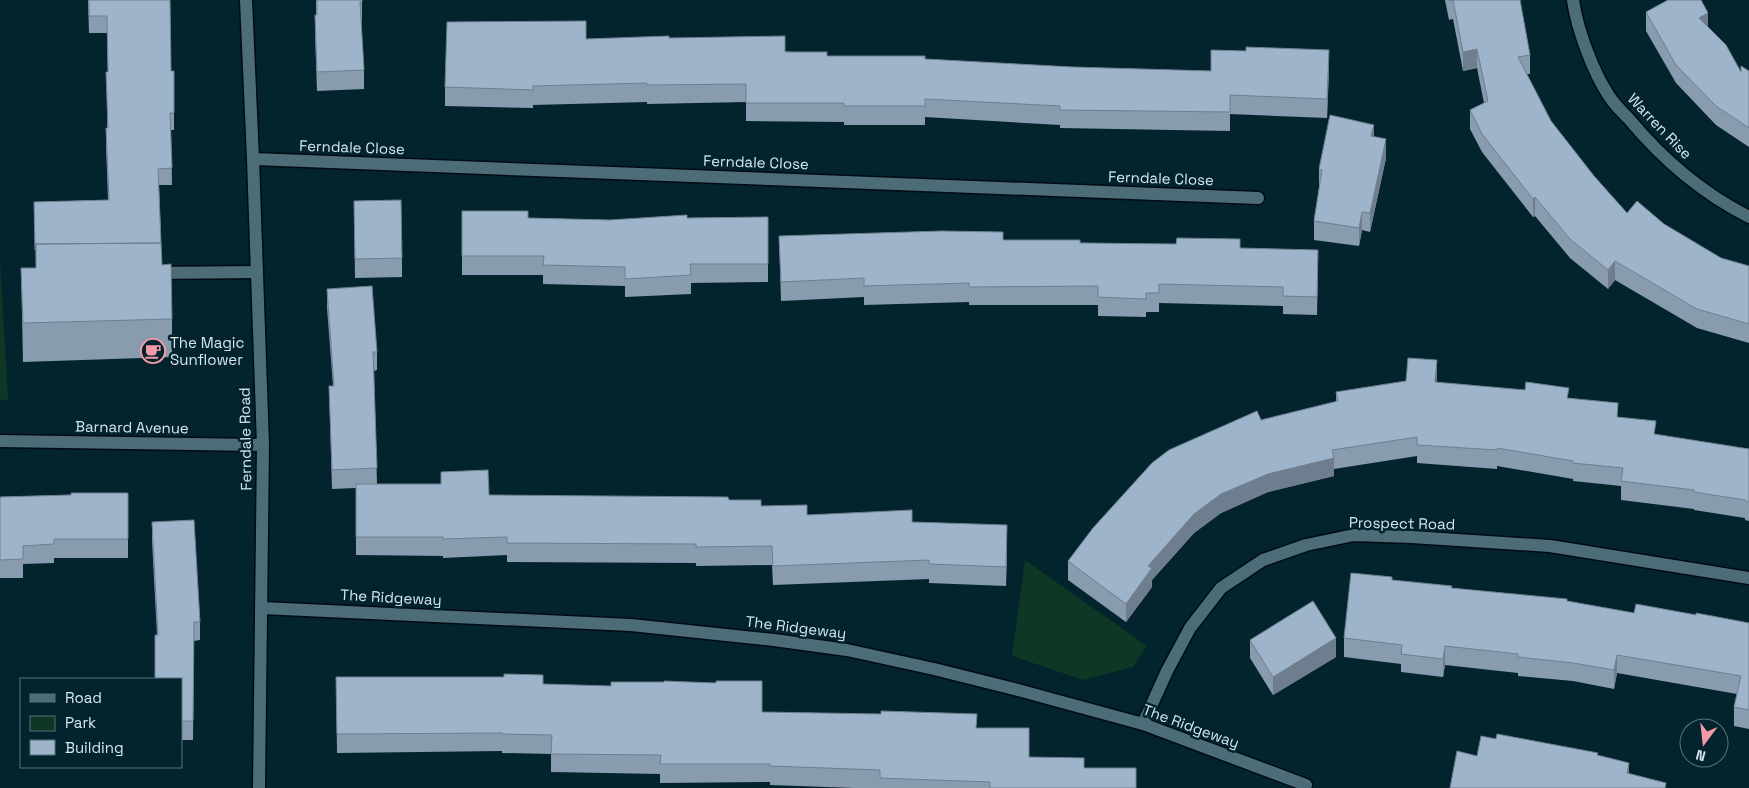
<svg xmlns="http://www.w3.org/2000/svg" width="1749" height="788" font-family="'Space Grotesk',sans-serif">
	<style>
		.green { fill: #0e3726 }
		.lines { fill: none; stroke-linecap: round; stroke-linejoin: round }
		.service-casing { stroke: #000c13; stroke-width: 15 }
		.minor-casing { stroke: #000c13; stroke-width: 15 }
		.service { stroke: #4c6c78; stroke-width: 12 }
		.minor { stroke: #4c6c78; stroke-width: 12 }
		.wall { fill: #889baf }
		.shaded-wall { fill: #6f7e8e }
		.building { fill: #9eb4cb; stroke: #6f7e8e }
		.labels { text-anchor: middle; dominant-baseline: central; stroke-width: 5; stroke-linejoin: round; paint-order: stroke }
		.street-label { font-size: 15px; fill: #d5e6ed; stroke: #03242d }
		.poi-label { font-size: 15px; fill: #d5e6ed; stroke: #03242d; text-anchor: start }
	</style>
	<rect width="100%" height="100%" fill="#03242d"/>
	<!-- green -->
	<path class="green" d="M 0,259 L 8,400 L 0,400 Z
		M 1025,560 L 1147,646 L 1133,667 L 1083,680 L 1012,656 Z"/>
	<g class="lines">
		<defs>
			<path id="service" d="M 154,273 L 257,272"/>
			<path id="minor" d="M 246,0 L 253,159 L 263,445 L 259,788
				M 1573,0 C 1577,29 1593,72 1609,96 C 1614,104 1622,112 1629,119 C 1663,160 1702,193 1749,217
				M 253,159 L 1258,198
				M 0,441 L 263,445
				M 262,608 L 631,625 L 774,640 L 847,650 L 934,669 L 1018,690 L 1143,724 L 1306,785
				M 1143,724 L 1167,671 L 1190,628 L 1221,588 L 1263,560 L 1306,545 L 1354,535 L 1412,537 L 1550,546 L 1749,578"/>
		</defs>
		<!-- service casing -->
		<use href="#service" class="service-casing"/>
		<!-- minor casing -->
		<use href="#minor" class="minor-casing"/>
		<!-- service -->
		<use href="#service" class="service"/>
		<!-- minor -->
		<use href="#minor" class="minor"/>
	</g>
	<!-- wall -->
	<path class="wall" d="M 88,0 L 170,0 L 171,71 L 174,113 L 174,130 L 171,130 L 172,185 L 159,185 L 162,265 L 172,319 L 172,357 L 23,362 L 21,268 L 36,268 L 34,202 L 108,200 L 106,145 L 106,128 L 107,128 L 108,72 L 107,33 L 89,33 Z
		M 316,0 L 362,0 L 362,21 L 361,21 L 364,70 L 364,89 L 317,91 L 315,33 L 315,15 L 316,15 Z
		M 1445,0 L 1520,0 L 1530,55 L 1530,74 L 1527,74 L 1551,121 L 1594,176 L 1627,213 L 1664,224 L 1721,258 L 1749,266 L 1749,343 L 1697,328 L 1615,280 L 1608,289 L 1570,258 L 1535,216 L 1533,217 L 1482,152 L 1470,129 L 1470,110 L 1484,103 L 1477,68 L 1463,71 L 1453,19 L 1449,20 Z
		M 1646,12 L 1708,27 L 1741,72 L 1749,71 L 1749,147 L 1716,125 L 1676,83 L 1646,31 Z
		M 669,38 L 827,56 L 925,59 L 1072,67 L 1211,71 L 1329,69 L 1327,118 L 1230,114 L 1230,131 L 1060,128 L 1060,125 L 925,117 L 925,125 L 844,125 L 844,122 L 746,121 L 746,102 L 647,104 L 647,102 L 533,105 L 533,108 L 445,106 L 445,87 L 586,39 Z
		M 1374,137 L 1386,158 L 1370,232 L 1362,230 L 1359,246 L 1314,240 L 1314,221 L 1319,188 L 1319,169 Z
		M 354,201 L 402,258 L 402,277 L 355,278 Z
		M 462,211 L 528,218 L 610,220 L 687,218 L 768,217 L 768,282 L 691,283 L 691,294 L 625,297 L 625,286 L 543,284 L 543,275 L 462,275 Z
		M 779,236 L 1003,240 L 1240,248 L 1318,269 L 1317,315 L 1283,314 L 1283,306 L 1159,303 L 1159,312 L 1146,312 L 1146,317 L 1098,316 L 1098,305 L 969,305 L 969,302 L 864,305 L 864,297 L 781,301 Z
		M 327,289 L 377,352 L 377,370 L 374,371 L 377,484 L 441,484 L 441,472 L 489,495 L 729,500 L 807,515 L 912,522 L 1007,544 L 1006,586 L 929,583 L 929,579 L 773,585 L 772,565 L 696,566 L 696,563 L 507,562 L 507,555 L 443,558 L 443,556 L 356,555 L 356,488 L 332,489 L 329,386 L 333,386 L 327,308 Z
		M 1436,382 L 1569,398 L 1618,417 L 1656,435 L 1749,449 L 1749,521 L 1745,520 L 1745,518 L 1694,510 L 1694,509 L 1621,500 L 1621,486 L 1573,481 L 1573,479 L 1497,466 L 1497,469 L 1417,463 L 1417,456 L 1334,469 L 1334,476 L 1268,492 L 1221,513 L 1194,533 L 1152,580 L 1152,587 L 1126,622 L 1068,580 L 1068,561 L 1336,402 L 1336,392 Z
		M 128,493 L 128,558 L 54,558 L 54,563 L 23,564 L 23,578 L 0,578 L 0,497 Z
		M 152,522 L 200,622 L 200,640 L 194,641 L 193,740 L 181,740 L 181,679 L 157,635 L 152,541 Z
		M 1392,580 L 1452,588 L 1567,601 L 1634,613 L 1696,615 L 1749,623 L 1749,729 L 1734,726 L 1734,707 L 1737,694 L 1617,673 L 1614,689 L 1573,681 L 1518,676 L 1518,673 L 1445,665 L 1443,677 L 1401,672 L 1401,664 L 1344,657 L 1344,638 Z
		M 1250,640 L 1336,657 L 1273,695 L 1250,658 Z
		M 336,677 L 543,684 L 762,712 L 977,728 L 1029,757 L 1084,768 L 1136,788 L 854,788 L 770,785 L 770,782 L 660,783 L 660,774 L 551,772 L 551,754 L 502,753 L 502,751 L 337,753 Z"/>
	<!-- shaded-wall -->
	<path class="shaded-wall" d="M 1708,13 L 1708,32 L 1699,18 Z
		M 1477,49 L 1477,68 L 1463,71 L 1463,52 Z
		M 1329,50 L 1329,69 L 1327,118 L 1327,99 Z
		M 1374,125 L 1374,143 L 1371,136 Z
		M 1386,139 L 1386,158 L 1370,232 L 1370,213 Z
		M 1535,197 L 1535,216 L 1533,217 L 1533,199 Z
		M 1362,212 L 1362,230 L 1359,246 L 1359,228 Z
		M 1615,261 L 1615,280 L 1608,289 L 1608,270 Z
		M 1437,360 L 1437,379 L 1435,401 L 1435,382 Z
		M 1334,458 L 1334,476 L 1268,492 L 1221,513 L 1194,533 L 1152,580 L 1152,587 L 1126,622 L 1126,604 L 1148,566 L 1194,514 L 1221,494 L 1268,474 Z
		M 1007,525 L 1007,544 L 1006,586 L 1006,567 Z
		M 1336,638 L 1336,657 L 1273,695 L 1273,677 Z
		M 1445,646 L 1445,665 L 1443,677 L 1443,659 Z
		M 1617,655 L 1617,673 L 1614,689 L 1614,670 Z
		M 1629,763 L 1629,782 L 1627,773 Z"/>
	<!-- building -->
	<path class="building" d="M 89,0 L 170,0 L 171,71 L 174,71 L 174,113 L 170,113 L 172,168 L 158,169 L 161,243 L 36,244 L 35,250 L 34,202 L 109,200 L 106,128 L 108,128 L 106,72 L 108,72 L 107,16 L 89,16 Z
		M 317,0 L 362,0 L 362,2 L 360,2 L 364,70 L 317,72 L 315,15 L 317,15 Z
		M 1449,0 L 1520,0 L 1530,55 L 1518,57 L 1551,121 L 1594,176 L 1627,213 L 1637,201 L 1664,224 L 1721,258 L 1749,266 L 1749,324 L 1697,309 L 1615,261 L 1608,270 L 1570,239 L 1535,197 L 1533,199 L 1482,134 L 1470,110 L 1488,101 L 1477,49 L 1463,52 L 1453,0 L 1449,1 Z
		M 1668,0 L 1701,0 L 1708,13 L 1699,18 L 1726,45 L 1741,72 L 1741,66 L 1749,71 L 1749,128 L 1716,106 L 1676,65 L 1646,12 Z
		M 586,21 L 586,39 L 669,36 L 669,38 L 785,36 L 785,52 L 827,52 L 827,56 L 925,56 L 925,59 L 1072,67 L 1211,71 L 1211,50 L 1246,51 L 1246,47 L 1329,50 L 1327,99 L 1230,95 L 1230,112 L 1060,110 L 1060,106 L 925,99 L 925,106 L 844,106 L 844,103 L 746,103 L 746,84 L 647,85 L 647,83 L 533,86 L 533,90 L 445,87 L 447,22 Z
		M 1330,115 L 1374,125 L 1371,136 L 1386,139 L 1370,213 L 1362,212 L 1359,228 L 1314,221 L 1322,170 L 1319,169 Z
		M 401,200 L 402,258 L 355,259 L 354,201 Z
		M 462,211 L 528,211 L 528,218 L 610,220 L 687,215 L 687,218 L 768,217 L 768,264 L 690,264 L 691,275 L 625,279 L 625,267 L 543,265 L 544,256 L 462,256 Z
		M 942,231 L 1003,232 L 1003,240 L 1080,240 L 1080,243 L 1176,244 L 1177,238 L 1240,239 L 1240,248 L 1318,250 L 1317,297 L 1283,296 L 1283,287 L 1159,284 L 1159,293 L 1146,293 L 1146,299 L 1098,297 L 1098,286 L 969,287 L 969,283 L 864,286 L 864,278 L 781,282 L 779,236 Z
		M 161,243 L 162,265 L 171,264 L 172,319 L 23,323 L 21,268 L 36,268 L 36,244 Z
		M 372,286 L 377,352 L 373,352 L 377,468 L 332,470 L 329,386 L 334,386 L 327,289 Z
		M 1408,358 L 1437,360 L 1435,382 L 1525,390 L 1526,382 L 1569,388 L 1567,398 L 1618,403 L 1617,417 L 1656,421 L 1654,434 L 1749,449 L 1749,502 L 1745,501 L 1745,500 L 1694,492 L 1694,490 L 1621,481 L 1623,468 L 1573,463 L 1573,461 L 1497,448 L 1497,450 L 1417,445 L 1417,437 L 1332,450 L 1334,458 L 1268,474 L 1221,494 L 1194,514 L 1148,566 L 1152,568 L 1126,604 L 1068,561 L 1093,528 L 1152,463 L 1169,450 L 1257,411 L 1261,420 L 1338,401 L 1336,392 L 1406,381 Z
		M 488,470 L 489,495 L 728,497 L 729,500 L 761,500 L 761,506 L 807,505 L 807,515 L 912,510 L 912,522 L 1007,525 L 1006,567 L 929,564 L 929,560 L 773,566 L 772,546 L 696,547 L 696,544 L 507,543 L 507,537 L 443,539 L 443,537 L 356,537 L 356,484 L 441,484 L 441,472 Z
		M 71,493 L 128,493 L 128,539 L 54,539 L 54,544 L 23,546 L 23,559 L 0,560 L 0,497 L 71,495 Z
		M 194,520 L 200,622 L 194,622 L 193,721 L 181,721 L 181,679 L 155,679 L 155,635 L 158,635 L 152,522 Z
		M 1351,573 L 1392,577 L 1392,580 L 1452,586 L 1451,588 L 1567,599 L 1567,601 L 1634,613 L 1636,604 L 1696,615 L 1696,613 L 1749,623 L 1749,710 L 1734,707 L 1741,676 L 1617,655 L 1614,670 L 1573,663 L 1518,657 L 1518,654 L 1445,646 L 1443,659 L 1401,654 L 1402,645 L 1344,638 Z
		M 1313,601 L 1336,638 L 1273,677 L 1250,640 Z
		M 504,674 L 543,675 L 543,684 L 611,686 L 611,682 L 664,682 L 664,681 L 716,683 L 716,681 L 762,681 L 762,712 L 881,714 L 881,711 L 977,714 L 976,728 L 1029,728 L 1029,757 L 1084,758 L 1084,768 L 1136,768 L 1136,788 L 990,788 L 990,782 L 880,778 L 880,770 L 770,766 L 770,764 L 660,764 L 661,755 L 551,754 L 552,735 L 502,734 L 502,733 L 337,734 L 336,677 L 504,677 Z
		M 1497,734 L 1598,753 L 1597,755 L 1629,763 L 1627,773 L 1666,783 L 1665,788 L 1450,788 L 1457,751 L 1477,756 L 1481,736 L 1496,739 Z"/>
	<!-- icons -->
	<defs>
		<symbol id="cafe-ring" viewBox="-11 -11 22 22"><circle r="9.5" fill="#03242d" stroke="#f39aa9" stroke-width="1.5"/><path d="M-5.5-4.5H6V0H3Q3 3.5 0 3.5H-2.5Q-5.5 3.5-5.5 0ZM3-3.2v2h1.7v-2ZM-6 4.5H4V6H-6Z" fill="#f39aa9"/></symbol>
	</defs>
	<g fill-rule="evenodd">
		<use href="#cafe-ring" x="139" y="337" width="28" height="28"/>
	</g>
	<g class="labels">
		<!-- street labels -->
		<g class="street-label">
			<text transform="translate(1660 126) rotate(46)">Warren Rise</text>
			<text transform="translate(352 147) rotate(2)">Ferndale Close</text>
			<text transform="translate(756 162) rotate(2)">Ferndale Close</text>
			<text transform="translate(1161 178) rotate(2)">Ferndale Close</text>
			<text transform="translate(132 427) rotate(1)">Barnard Avenue</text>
			<text transform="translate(245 439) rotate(-91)">Ferndale Road</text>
			<text transform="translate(1402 523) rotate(1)">Prospect Road</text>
			<text transform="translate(391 597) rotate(3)">The Ridgeway</text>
			<text transform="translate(796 627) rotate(7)">The Ridgeway</text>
			<text transform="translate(1191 726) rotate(20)">The Ridgeway</text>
		</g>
		<!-- poi labels -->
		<g class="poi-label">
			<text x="170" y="342">The Magic<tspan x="170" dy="17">Sunflower</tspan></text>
		</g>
	</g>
	<!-- legend -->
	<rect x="20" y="678" width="162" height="90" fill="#03242d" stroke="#57727a"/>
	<rect x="30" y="694" width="25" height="8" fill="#4c6c78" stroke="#57727a"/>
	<text x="65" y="703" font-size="15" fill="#d5e6ed">Road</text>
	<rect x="30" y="716" width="25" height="15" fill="#0e3726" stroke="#57727a"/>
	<text x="65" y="728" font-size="15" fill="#d5e6ed">Park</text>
	<rect x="30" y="740" width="25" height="15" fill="#9eb4cb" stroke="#57727a"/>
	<text x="65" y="753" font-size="15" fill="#d5e6ed">Building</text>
	<!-- north arrow -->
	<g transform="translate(1704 743) rotate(195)"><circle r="24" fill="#03242d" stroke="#57727a"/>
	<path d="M0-4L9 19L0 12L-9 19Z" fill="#f39aa9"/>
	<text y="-8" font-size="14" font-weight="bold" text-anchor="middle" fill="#d5e6ed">N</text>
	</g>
</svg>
